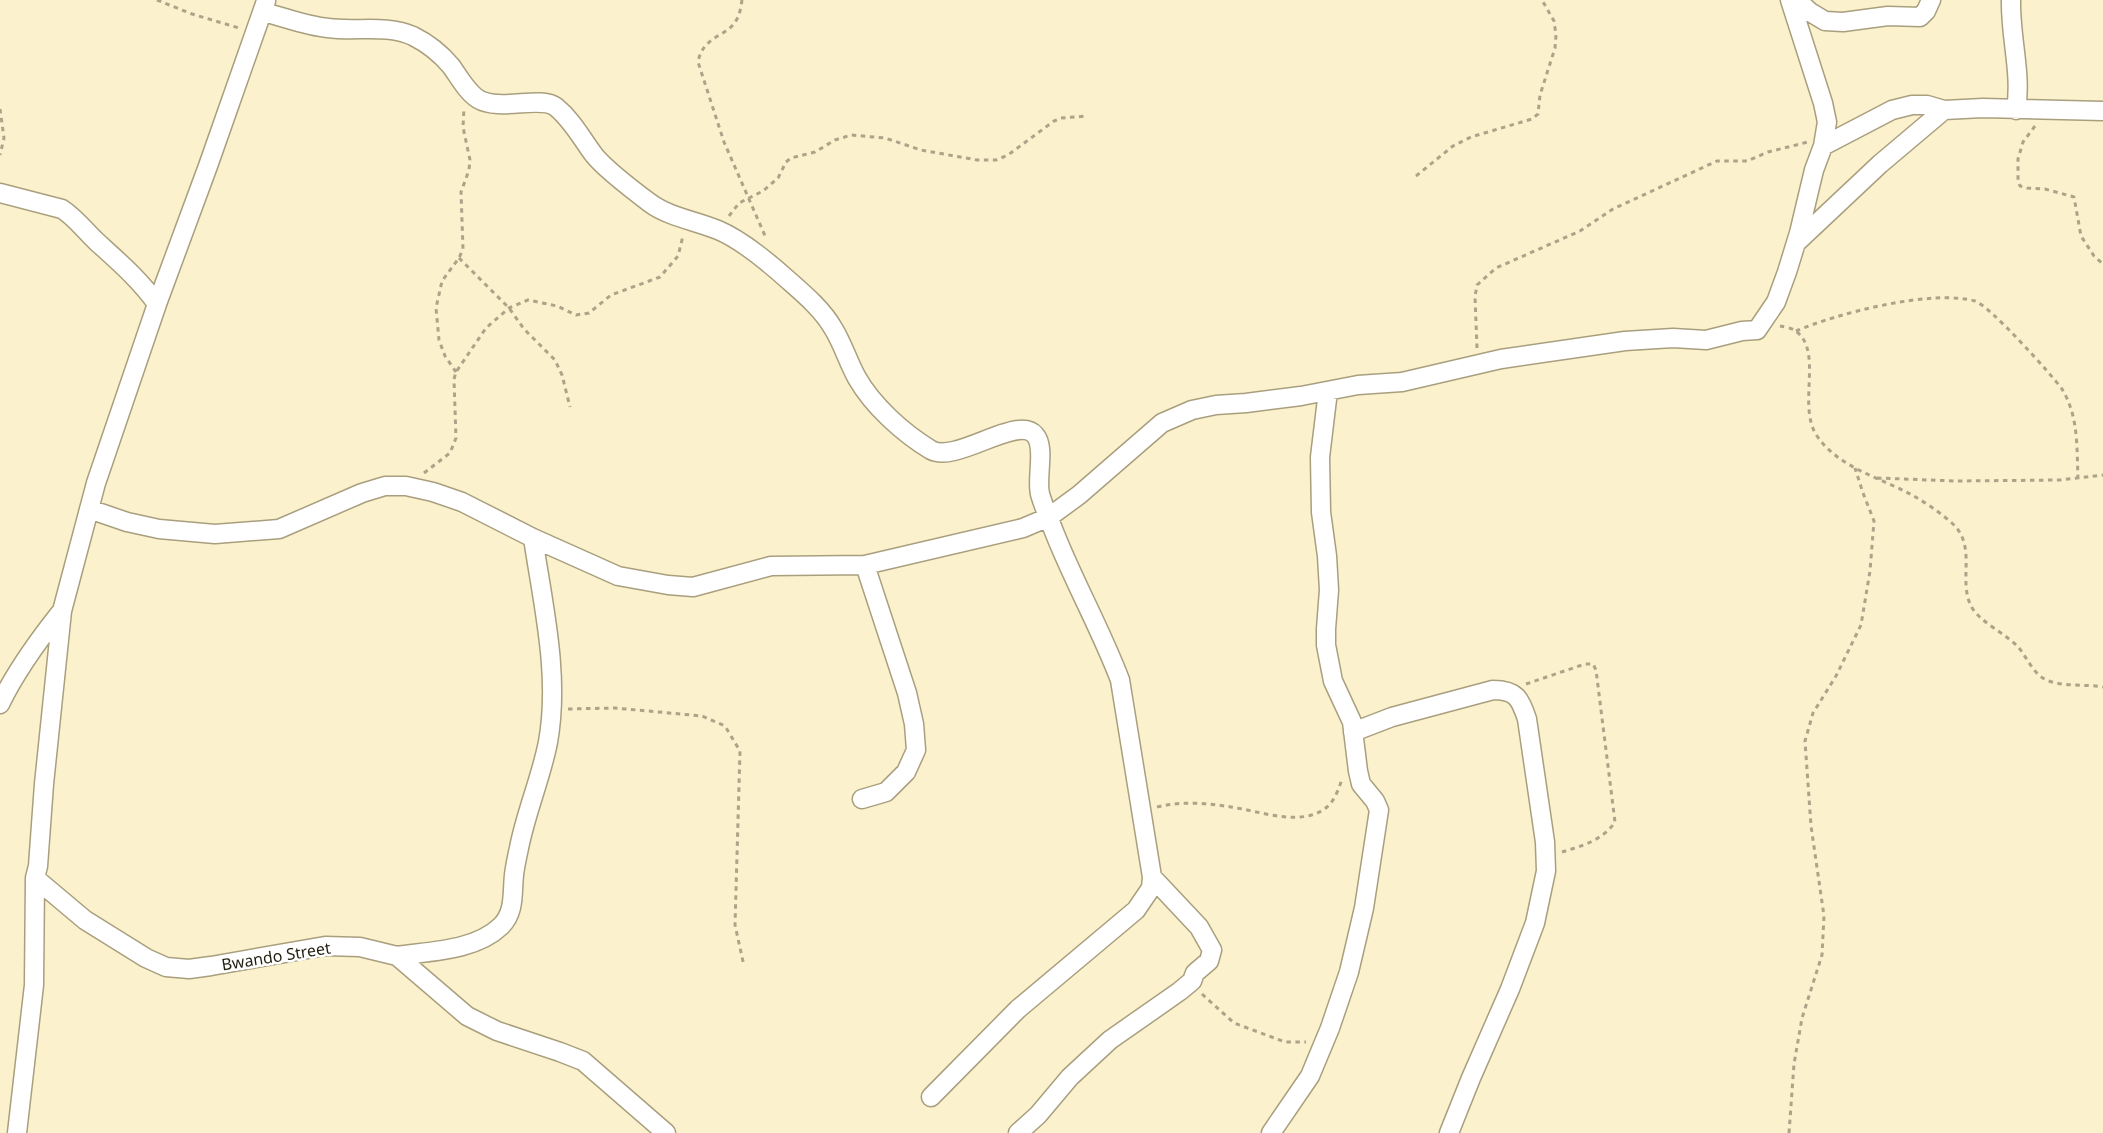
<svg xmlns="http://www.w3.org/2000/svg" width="2103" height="1133" font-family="'Noto Sans',sans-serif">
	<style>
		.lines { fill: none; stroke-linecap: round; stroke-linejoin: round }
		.street-casing { stroke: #a99f7e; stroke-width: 21 }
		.path { stroke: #aba488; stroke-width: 3; stroke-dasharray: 4.5 4.5; stroke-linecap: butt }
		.street { stroke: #fff; stroke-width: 18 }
		.labels { text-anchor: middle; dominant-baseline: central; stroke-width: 5; stroke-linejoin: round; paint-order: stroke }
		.street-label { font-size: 16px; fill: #221f11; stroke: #fff }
	</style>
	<rect width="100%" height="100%" fill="#fbf1cd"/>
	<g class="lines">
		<defs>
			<path id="street" d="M 1797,0 L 1810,12 L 1825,21 L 1843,22 L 1888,16 L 1920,17 L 1926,11 L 1931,0
				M 2011,0 C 2010,37 2022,73 2016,110
				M 263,12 C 284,17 306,26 328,28 C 356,32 386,24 413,36 C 427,43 441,54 451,66 C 459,77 467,92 478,99 C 500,112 541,95 556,107 C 572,120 582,139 594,155 C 606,170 634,191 650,203 C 669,217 696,221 718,230 C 742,240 768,262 787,279 C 804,294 822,309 833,328 C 843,344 848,362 857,378 C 873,406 903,433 931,450 C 956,464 1018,414 1035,435 C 1046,447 1036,477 1040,494 C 1044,508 1050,521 1055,534 C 1075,584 1101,630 1120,680 L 1152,877 L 1151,888 L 1136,910 L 1018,1009 L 931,1097
				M 1823,146 L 1892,110 L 1912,105 L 1927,105 L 1944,110 L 1983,108 L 2103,111
				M 0,193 L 62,209 C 76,218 85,231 97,242 C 119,262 140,280 157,304
				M 1796,243 L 1880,164 L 1944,110
				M 89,509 L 127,522 L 159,529 L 215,534 L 279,529 L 362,493 L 385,486 L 406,486 L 433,492 L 462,502 L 533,538 L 618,576 L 668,585 L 693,587 L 771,566 L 865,565 L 1023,528 L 1049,517 L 1079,495 L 1162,423 L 1192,410 L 1216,405 L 1246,403 L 1301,396 L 1358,385 L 1402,382 L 1501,359 L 1625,341 L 1673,338 L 1706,340 L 1742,331 L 1757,330 L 1776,302 L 1787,272 L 1799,233 L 1814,170 L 1823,146 L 1827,122 L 1823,103 L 1790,0
				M 0,704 C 16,671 37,642 60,613
				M 1353,732 L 1392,717 L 1493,690 C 1516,690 1520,698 1527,719 L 1545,842 L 1546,871 L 1535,923 L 1510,989 L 1471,1078 L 1449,1133
				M 862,799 L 886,792 L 906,772 L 916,750 L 914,724 L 907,693 L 865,565
				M 35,878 L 85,920 L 146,958 L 166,967 L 189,969 L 211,966 L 325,946 L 360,947 L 397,956 L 467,1016 L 497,1031 L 560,1052 L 583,1061 L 666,1133
				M 397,956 C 430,951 475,951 501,926 C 515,912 512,894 514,875 C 515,866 517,857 519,848 C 526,812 541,778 548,742 C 560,675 543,605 533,538
				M 17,1133 L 34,985 L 35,878 L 38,866 L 44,784 L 62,611 L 96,483 L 157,304 L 208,166 L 266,1
				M 1018,1133 L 1038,1115 L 1070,1077 L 1110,1040 L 1180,991 L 1192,981 L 1195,973 L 1209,961 L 1212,950 L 1199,927 L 1152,877
				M 1271,1133 L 1310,1076 L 1330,1028 L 1349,972 L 1364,908 L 1379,810 L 1375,801 L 1361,784 L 1358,771 L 1352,722 L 1333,681 L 1326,645 L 1326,629 L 1329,590 L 1327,556 L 1321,512 L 1320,457 L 1328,391"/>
		</defs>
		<!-- street casing -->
		<use href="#street" class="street-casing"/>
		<!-- path -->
		<path class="path" d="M 157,0 L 192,14 L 239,28
			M 742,0 C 741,6 740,14 737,19 C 728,37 703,35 698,62 L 724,142 L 766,238
			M 0,109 L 4,138 L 0,155
			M 2035,126 L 2023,142 L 2018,159 L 2018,181 L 2020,186 L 2027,188 L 2045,189 L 2074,197 L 2081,236 L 2094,256 L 2103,264
			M 1416,176 L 1453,146 L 1471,137 L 1532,119 L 1538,114 L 1540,95 L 1555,48 L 1556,35 L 1554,21 L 1542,0
			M 729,216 L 739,203 L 763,191 L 778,178 L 786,162 L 791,158 L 815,152 L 835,140 L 851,135 L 885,138 L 921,150 L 977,160 L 996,160 L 1008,155 L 1054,121 L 1061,118 L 1088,116
			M 459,258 L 509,308 L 524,329 L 555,360 L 562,375 L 570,407
			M 1780,326 C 1785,327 1793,328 1797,332 C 1823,353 1797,407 1817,436 C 1839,468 1879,477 1912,495 C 1926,503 1941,513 1953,524 C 1977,547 1958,580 1971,606 C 1979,622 2007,634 2019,648 C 2028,659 2034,676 2049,681 C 2066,687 2086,684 2103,687
			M 1796,331 C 1838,313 1932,289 1975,301 C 1989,305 2051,374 2062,389 C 2065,394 2068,400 2070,406 C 2078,428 2077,455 2078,479
			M 1477,348 L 1475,297 L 1477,285 L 1496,268 L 1580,231 L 1613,209 L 1717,161 L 1747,161 L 1768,152 L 1808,142
			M 456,372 L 445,356 L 439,340 L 436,308 L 442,281 L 459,258 L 463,249 L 461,192 L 469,170 L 470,160 L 463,127 L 464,108
			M 424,473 L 450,453 L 456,438 L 454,379 L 456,372 L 486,328 L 509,308 L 528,300 L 557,306 L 576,315 L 589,313 L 611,295 L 660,277 L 678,256 L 683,236
			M 1877,478 L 1956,481 L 2060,480 L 2103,475
			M 1526,684 L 1585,664 L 1593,664 L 1596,670 L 1615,822 C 1603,840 1582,846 1562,852
			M 568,709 L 615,708 L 702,716 L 725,726 L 740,751 L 735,925 L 744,966
			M 1157,807 C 1181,801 1207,803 1231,807 C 1260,811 1302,828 1327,807 C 1335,800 1339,788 1342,779
			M 1202,994 L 1234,1023 L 1285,1042 L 1306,1042
			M 1789,1133 L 1794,1064 L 1802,1018 L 1822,955 L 1824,916 L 1811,826 L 1805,741 L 1813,713 L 1836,676 L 1861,625 L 1870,571 L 1874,521 L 1863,493 L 1855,468"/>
		<!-- street -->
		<use href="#street" class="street"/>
	</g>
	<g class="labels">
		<!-- street labels -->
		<g class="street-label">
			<text transform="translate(276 956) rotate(-9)">Bwando Street</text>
		</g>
	</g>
</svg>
